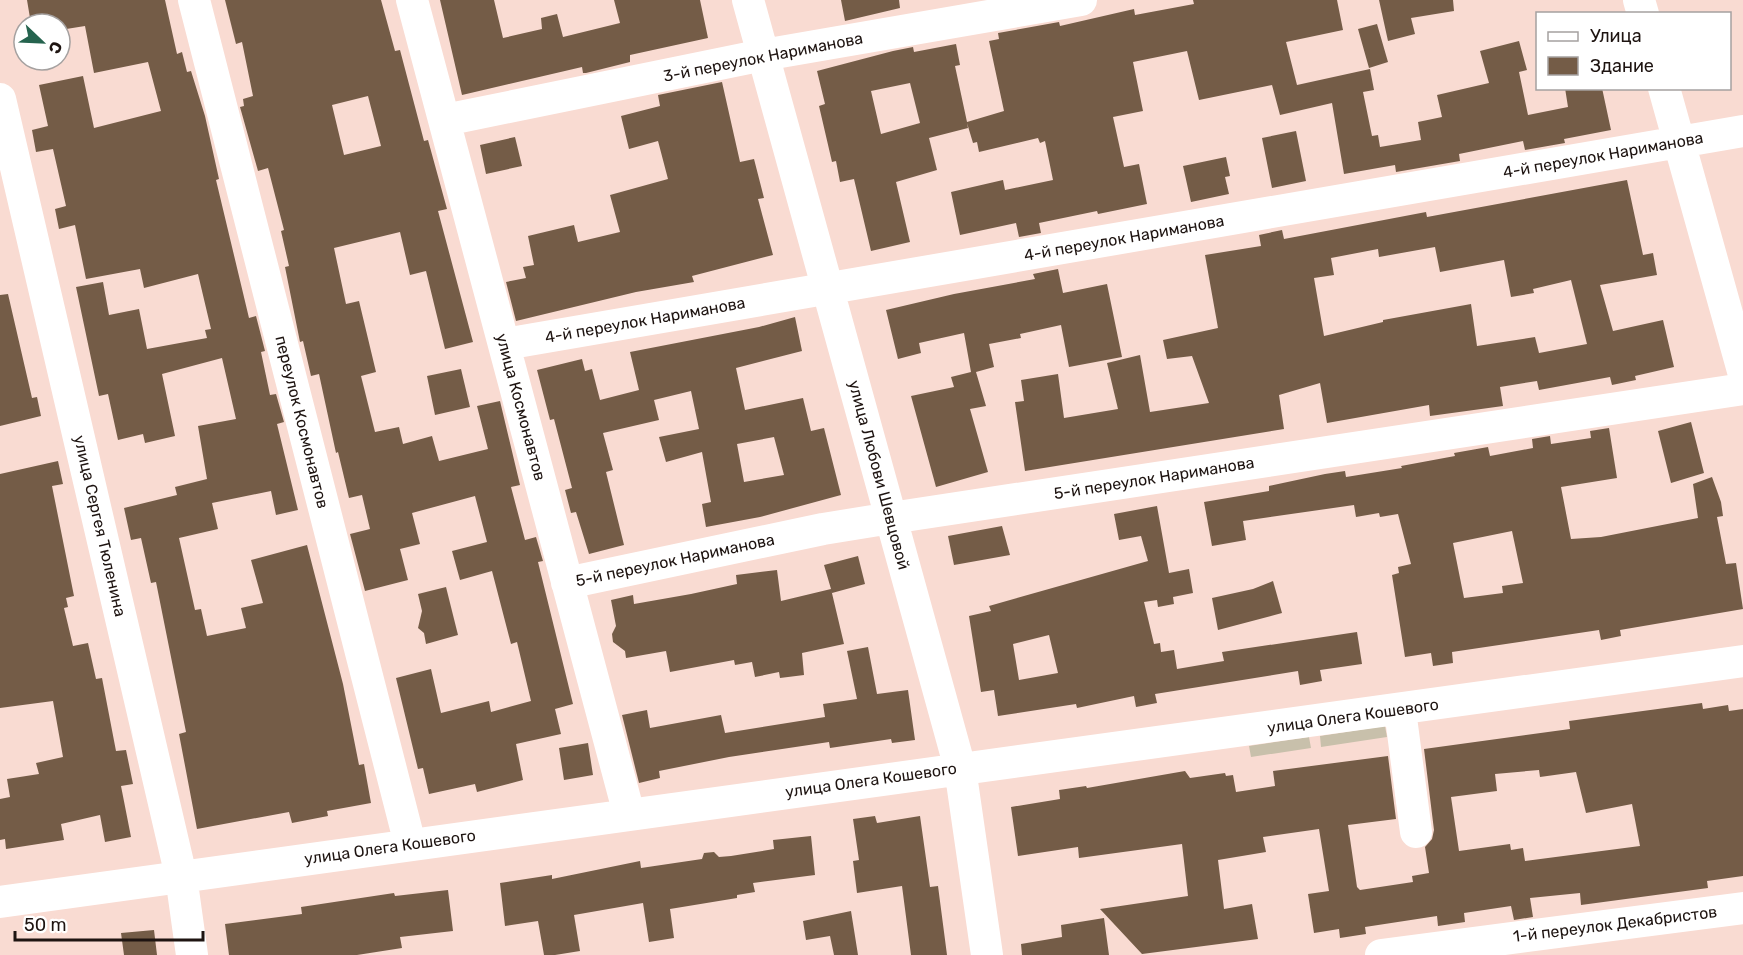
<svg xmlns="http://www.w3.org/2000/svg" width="1743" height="955" font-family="Rubik,sans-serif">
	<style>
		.green { fill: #c8c0ab }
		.building { fill: #745c47; fill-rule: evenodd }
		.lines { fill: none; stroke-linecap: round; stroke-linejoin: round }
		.minor { stroke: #fff; stroke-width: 32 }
		.labels { text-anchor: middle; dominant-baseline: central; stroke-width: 6; stroke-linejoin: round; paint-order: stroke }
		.street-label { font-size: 16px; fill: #1e1411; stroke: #fff }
	</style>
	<rect width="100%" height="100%" fill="#f9dbd2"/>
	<!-- green -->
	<path class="green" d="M 1385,726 L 1387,737 L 1321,747 L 1320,736 Z
		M 1309,737 L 1311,748 L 1251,757 L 1249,746 Z"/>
	<!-- building -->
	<path class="building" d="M 27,0 L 165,0 L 177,54 L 182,52 L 187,72 L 191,71 L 205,116 L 219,179 L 216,180 L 249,318 L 256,316 L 265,351 L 261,352 L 270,395 L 276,394 L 284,422 L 277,424 L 298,510 L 276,515 L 271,491 L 212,503 L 218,529 L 179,538 L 195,610 L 201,609 L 207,636 L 246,628 L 241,608 L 263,603 L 251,560 L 307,545 L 343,684 L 359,765 L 364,764 L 371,803 L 327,811 L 328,816 L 292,823 L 289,812 L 197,829 L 179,734 L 186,732 L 156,582 L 151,583 L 141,538 L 131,540 L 124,508 L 177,495 L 175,487 L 207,479 L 198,426 L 236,419 L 222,358 L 162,374 L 175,436 L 145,443 L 143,434 L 118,440 L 108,394 L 99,396 L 76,287 L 103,282 L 109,315 L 139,309 L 147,349 L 207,338 L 205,330 L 211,329 L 198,274 L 144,288 L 140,269 L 86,279 L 75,225 L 59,229 L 55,209 L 66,206 L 53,149 L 36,152 L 32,130 L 48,126 L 39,85 L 83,76 L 94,128 L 161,111 L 148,62 L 94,73 L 85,26 L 60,30 L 60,24 L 31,24 Z
		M 225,0 L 381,0 L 395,51 L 400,50 L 424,141 L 428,140 L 447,209 L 438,211 L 473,342 L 445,349 L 426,271 L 410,275 L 400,232 L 334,248 L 346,304 L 359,301 L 376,372 L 361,376 L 375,432 L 399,427 L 403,444 L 432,436 L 439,461 L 488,449 L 477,406 L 500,401 L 520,485 L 511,487 L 525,540 L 536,537 L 543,561 L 538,562 L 573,704 L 555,709 L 561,734 L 516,744 L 523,780 L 477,792 L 475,784 L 429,794 L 423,768 L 418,769 L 396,678 L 431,669 L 441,713 L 489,701 L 491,712 L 531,701 L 517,642 L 511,644 L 492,571 L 460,580 L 452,551 L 487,542 L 475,496 L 412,513 L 420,544 L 400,549 L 408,580 L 365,591 L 350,534 L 370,529 L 362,495 L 349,498 L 338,452 L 336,453 L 319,374 L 311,376 L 303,341 L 300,342 L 285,267 L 289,266 L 281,231 L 284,230 L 268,168 L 258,171 L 240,107 L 244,106 L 243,99 L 253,96 L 242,42 L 236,44 ZM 368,96 L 381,146 L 344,155 L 332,105 Z
		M 440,0 L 494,0 L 503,38 L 542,29 L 541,18 L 557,14 L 563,37 L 620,23 L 614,0 L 700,0 L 708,38 L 630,55 L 630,62 L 586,73 L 583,73 L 582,67 L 462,95 Z
		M 841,0 L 899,0 L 900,8 L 845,21 Z
		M 1193,0 L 1337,0 L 1343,30 L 1286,42 L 1297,85 L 1370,69 L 1374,90 L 1363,92 L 1372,136 L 1378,135 L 1380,147 L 1421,140 L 1418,122 L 1442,117 L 1437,95 L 1489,83 L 1480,51 L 1519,41 L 1527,70 L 1519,72 L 1528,115 L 1568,107 L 1565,88 L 1602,88 L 1611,130 L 1564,139 L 1565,143 L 1525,150 L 1523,141 L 1459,154 L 1460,161 L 1396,172 L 1395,165 L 1344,174 L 1332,103 L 1280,115 L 1272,85 L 1199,100 L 1187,51 L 1133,62 L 1143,111 L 1113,117 L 1124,167 L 1139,164 L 1147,204 L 1098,214 L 1097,211 L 1039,223 L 1041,233 L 1019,237 L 1016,223 L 960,235 L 951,192 L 1003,180 L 1005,190 L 1053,180 L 1045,141 L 1040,143 L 1038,138 L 979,152 L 977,142 L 973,143 L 967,123 L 968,128 L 929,138 L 937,170 L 896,182 L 910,242 L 871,251 L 854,179 L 840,182 L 836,161 L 832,162 L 819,106 L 825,104 L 817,71 L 893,51 L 913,47 L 914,52 L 956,44 L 960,65 L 955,66 L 967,122 L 1004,111 L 989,41 L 999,39 L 998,33 L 1059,22 L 1060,26 L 1134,9 L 1135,15 L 1194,4 ZM 910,83 L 920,123 L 881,134 L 871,91 Z
		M 1379,0 L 1453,0 L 1454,11 L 1411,18 L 1415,34 L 1388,41 Z
		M 1377,24 L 1388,62 L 1369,68 L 1358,29 Z
		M 722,82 L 740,162 L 754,159 L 764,198 L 758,199 L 773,255 L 692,276 L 694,282 L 636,292 L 516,321 L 506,282 L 526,278 L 523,267 L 534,265 L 528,236 L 574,225 L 578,242 L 620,232 L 610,195 L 668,179 L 658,141 L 629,149 L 621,116 L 660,106 L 658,95 Z
		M 1296,131 L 1306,181 L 1272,188 L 1262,138 Z
		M 515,137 L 522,166 L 486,174 L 480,145 Z
		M 1226,157 L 1230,176 L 1225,177 L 1229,194 L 1191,202 L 1183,166 Z
		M 1627,180 L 1643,255 L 1653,253 L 1657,275 L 1600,285 L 1613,331 L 1663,320 L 1674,367 L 1635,376 L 1636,380 L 1612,385 L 1610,377 L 1539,390 L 1537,381 L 1500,387 L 1503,406 L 1430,416 L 1429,405 L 1327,423 L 1320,383 L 1279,395 L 1284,429 L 1025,471 L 1015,402 L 1024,401 L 1021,380 L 1058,374 L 1064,418 L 1118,409 L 1107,363 L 1140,355 L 1150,412 L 1209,403 L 1192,356 L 1167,359 L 1163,340 L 1218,328 L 1205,255 L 1261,246 L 1259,235 L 1282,230 L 1284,239 L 1426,212 L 1427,217 ZM 1435,247 L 1440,272 L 1504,260 L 1511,297 L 1534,293 L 1533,289 L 1571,280 L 1587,344 L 1539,353 L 1535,337 L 1477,346 L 1471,304 L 1383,320 L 1383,322 L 1324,336 L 1314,278 L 1334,275 L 1331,258 L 1378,249 L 1379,257 Z
		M 1058,269 L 1063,293 L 1107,284 L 1122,357 L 1069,367 L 1061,325 L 1020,334 L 1021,338 L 989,344 L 994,367 L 976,372 L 986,406 L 970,409 L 988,472 L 936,487 L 911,396 L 954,387 L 951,377 L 971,372 L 964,333 L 919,343 L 921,353 L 898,359 L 886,310 L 954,294 L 1035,279 L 1033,274 Z
		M 8,294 L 32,398 L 37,397 L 41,416 L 0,426 L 0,295 Z
		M 795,317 L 802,351 L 736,368 L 745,410 L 803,398 L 811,431 L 824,428 L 841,495 L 760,517 L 706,527 L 702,504 L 711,502 L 702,452 L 666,462 L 659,437 L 699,429 L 691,391 L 654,400 L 659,420 L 603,433 L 613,470 L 606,472 L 624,545 L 589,554 L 576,512 L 571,513 L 565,490 L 572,488 L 554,419 L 550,420 L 537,370 L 582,359 L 585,371 L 592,369 L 600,400 L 639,390 L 630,352 L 759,327 ZM 774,437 L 784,475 L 744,482 L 737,444 Z
		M 461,369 L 470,407 L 435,415 L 427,376 Z
		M 1691,422 L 1704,473 L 1671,483 L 1658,431 Z
		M 1609,428 L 1617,478 L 1561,487 L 1571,539 L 1601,537 L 1698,518 L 1693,484 L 1712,477 L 1721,502 L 1723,516 L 1717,517 L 1726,564 L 1736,563 L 1743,609 L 1620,630 L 1621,636 L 1601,640 L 1599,630 L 1452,652 L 1453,663 L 1433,666 L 1431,653 L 1405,657 L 1392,575 L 1399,573 L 1398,567 L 1411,564 L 1398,514 L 1380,517 L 1379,513 L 1356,517 L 1354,505 L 1243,521 L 1246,540 L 1212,546 L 1204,502 L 1269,491 L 1269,486 L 1325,474 L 1345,471 L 1346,477 L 1402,468 L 1401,466 L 1455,456 L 1454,453 L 1488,447 L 1490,456 L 1533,448 L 1532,439 L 1550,436 L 1551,444 L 1591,438 L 1590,431 ZM 1512,531 L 1523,583 L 1502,586 L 1503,593 L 1464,598 L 1453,543 Z
		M 58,461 L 63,484 L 52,486 L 74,596 L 66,598 L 68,607 L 64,608 L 73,646 L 88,643 L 96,679 L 102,678 L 116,751 L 126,750 L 133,784 L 121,786 L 131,837 L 105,842 L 100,815 L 61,824 L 64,840 L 6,849 L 5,839 L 0,840 L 0,799 L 10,797 L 7,779 L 39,774 L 36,763 L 63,757 L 53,701 L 0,708 L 0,474 Z
		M 1157,506 L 1169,573 L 1189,569 L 1193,593 L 1173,597 L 1174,604 L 1158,607 L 1157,600 L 1144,602 L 1154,644 L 1160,643 L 1161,652 L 1174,650 L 1177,669 L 1224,661 L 1222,652 L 1357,632 L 1362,664 L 1320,670 L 1322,681 L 1300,685 L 1298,671 L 1155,694 L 1157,703 L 1136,707 L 1134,696 L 1077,708 L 1076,704 L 998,716 L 994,690 L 981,692 L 969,616 L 991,611 L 989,606 L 1148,561 L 1141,536 L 1119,540 L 1114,514 ZM 1049,635 L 1058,673 L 1019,680 L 1013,644 Z
		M 1002,526 L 1010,555 L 954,565 L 948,536 Z
		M 858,556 L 865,584 L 832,593 L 831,589 L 844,644 L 802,653 L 804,675 L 780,678 L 779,672 L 755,677 L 752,662 L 735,665 L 734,660 L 670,672 L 666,651 L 626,658 L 625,651 L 613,642 L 612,634 L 616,626 L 611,600 L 633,595 L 634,604 L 691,594 L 737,584 L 736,575 L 777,570 L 781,601 L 831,589 L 824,565 Z
		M 1273,581 L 1282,613 L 1218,630 L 1212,598 L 1253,589 Z
		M 446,587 L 458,635 L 426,644 L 424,633 L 418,628 L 422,611 L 418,594 Z
		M 868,647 L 877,694 L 908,690 L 915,740 L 892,743 L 891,739 L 830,748 L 829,742 L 729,757 L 659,771 L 660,778 L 639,783 L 622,715 L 647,710 L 650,728 L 721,715 L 725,733 L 825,717 L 823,704 L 857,699 L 847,651 Z
		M 1702,703 L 1703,709 L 1728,705 L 1729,711 L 1743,709 L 1743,876 L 1707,881 L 1708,888 L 1581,905 L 1580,893 L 1530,898 L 1533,917 L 1514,920 L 1511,906 L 1464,913 L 1465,922 L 1438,926 L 1437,916 L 1365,927 L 1366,934 L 1340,938 L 1339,929 L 1314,933 L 1308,894 L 1329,891 L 1319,829 L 1263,837 L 1266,852 L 1218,860 L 1224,909 L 1252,904 L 1258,939 L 1142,954 L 1100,909 L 1188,896 L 1182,844 L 1079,858 L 1078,847 L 1018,856 L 1011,807 L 1060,799 L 1059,790 L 1086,786 L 1087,788 L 1185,771 L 1190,778 L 1225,773 L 1226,776 L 1233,775 L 1236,792 L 1275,786 L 1273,771 L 1388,756 L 1396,819 L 1348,825 L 1357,887 L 1360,890 L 1413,882 L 1412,876 L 1429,873 L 1425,847 L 1432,839 L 1434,830 L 1424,749 L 1570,729 L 1569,721 ZM 1539,770 L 1540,777 L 1576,772 L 1586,813 L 1632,804 L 1640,846 L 1525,861 L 1523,848 L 1511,850 L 1510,844 L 1459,851 L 1451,797 L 1497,791 L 1495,774 Z
		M 588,743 L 593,775 L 564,780 L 559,748 Z
		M 875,816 L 877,823 L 920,816 L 930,887 L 938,886 L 947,955 L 911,955 L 902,886 L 857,893 L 853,861 L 859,860 L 853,819 Z
		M 811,836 L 815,875 L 753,883 L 755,892 L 737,895 L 737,898 L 670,909 L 674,938 L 649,942 L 643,903 L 574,915 L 580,951 L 555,955 L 544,955 L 538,921 L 505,926 L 500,883 L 552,875 L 552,879 L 640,861 L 641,868 L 702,859 L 704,853 L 714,852 L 719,857 L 731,856 L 774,849 L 773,840 Z
		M 448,890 L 453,931 L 400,937 L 402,948 L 357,955 L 229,955 L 225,924 L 302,914 L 301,907 L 394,893 L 395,896 Z
		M 851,911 L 858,955 L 834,955 L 830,936 L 806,940 L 803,921 Z
		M 1104,918 L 1109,955 L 1022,955 L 1021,944 L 1062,937 L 1061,925 Z
		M 154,930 L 157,955 L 124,955 L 121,933 Z"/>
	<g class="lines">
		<!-- minor -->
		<path class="minor" d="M 194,0 L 410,844
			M 412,0 L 629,814
			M 748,0 L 960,768 L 987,955
			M 1639,0 L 1643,14
			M 1664,88 L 1743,371
			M 0,99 L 181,876 L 192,955
			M 445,120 L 763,55 L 1081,0
			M 505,344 L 1743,131
			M 567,583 L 823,529 L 891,518 L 1743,389
			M 1400,710 L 1416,832
			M 0,902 L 1743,661
			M 1381,955 L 1743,908"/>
	</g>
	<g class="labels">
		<!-- street labels -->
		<g class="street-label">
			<text transform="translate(763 57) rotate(-11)">3-й переулок Нариманова</text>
			<text transform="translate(1603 155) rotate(-10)">4-й переулок Нариманова</text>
			<text transform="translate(1124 238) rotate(-10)">4-й переулок Нариманова</text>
			<text transform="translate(645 320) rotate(-10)">4-й переулок Нариманова</text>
			<text transform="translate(521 407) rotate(75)">улица Космонавтов</text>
			<text transform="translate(302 422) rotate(76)">переулок Космонавтов</text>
			<text transform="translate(879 475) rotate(75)">улица Любови Шевцовой</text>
			<text transform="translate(1154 478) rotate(-9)">5-й переулок Нариманова</text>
			<text transform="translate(100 526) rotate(77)">улица Сергея Тюленина</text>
			<text transform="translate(675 560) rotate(-12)">5-й переулок Нариманова</text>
			<text transform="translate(1353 716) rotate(-8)">улица Олега Кошевого</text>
			<text transform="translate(871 780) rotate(-8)">улица Олега Кошевого</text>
			<text transform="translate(390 847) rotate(-8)">улица Олега Кошевого</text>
			<text transform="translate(1615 924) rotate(-7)">1-й переулок Декабристов</text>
		</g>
	</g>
	<!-- legend -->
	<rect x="1536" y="12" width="195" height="78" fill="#ffffff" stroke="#a5a1a0" stroke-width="1.5"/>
	<rect x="1548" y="32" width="30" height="9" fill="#ffffff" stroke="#a5a1a0" stroke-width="1.5"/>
	<text x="1590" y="42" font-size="18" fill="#1e1411">Улица</text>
	<rect x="1548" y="57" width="30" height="18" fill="#745c47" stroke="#a5a1a0" stroke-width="1.5"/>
	<text x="1590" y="72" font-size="18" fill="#1e1411">Здание</text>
	<!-- north arrow -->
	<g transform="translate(42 42) rotate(113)"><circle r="28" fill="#ffffff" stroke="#a5a1a0" stroke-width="1.5"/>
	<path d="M0-4.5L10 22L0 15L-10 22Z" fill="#25634e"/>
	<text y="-9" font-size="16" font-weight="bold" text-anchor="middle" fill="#1e1411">С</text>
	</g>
	<!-- scale -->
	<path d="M15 931v9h188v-9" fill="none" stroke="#1e1411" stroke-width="3"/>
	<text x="24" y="931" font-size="18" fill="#1e1411" stroke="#ffffff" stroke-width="4.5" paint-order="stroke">50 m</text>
</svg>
